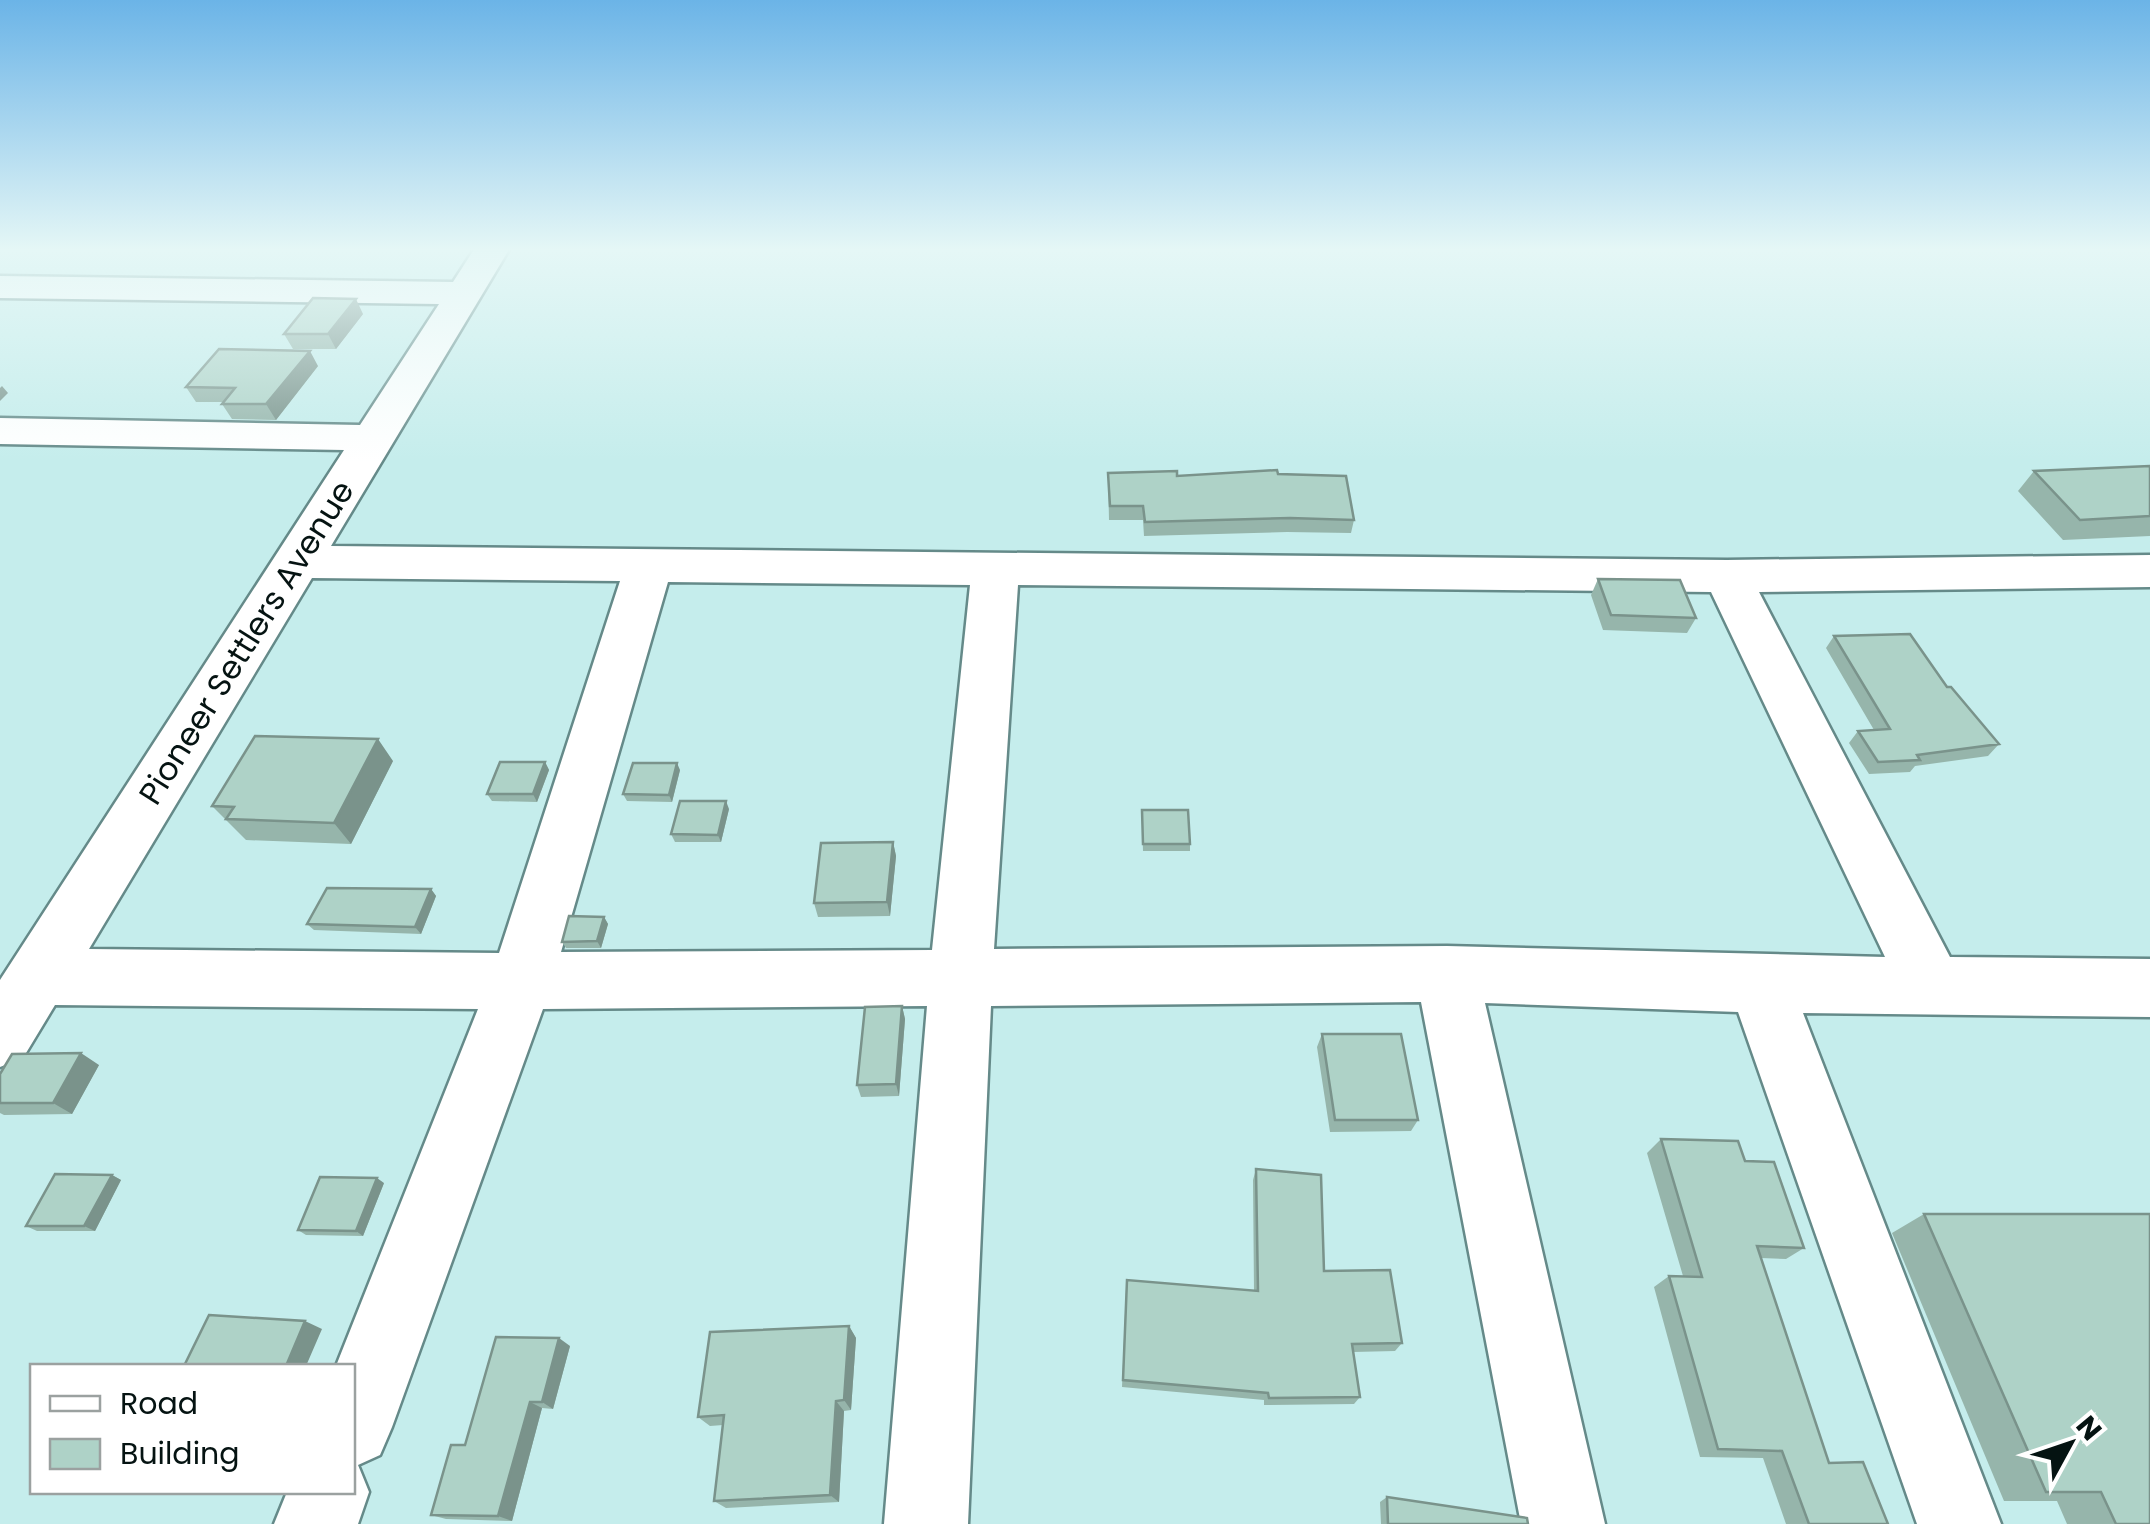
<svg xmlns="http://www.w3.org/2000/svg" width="2150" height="1524" font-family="Poppins,sans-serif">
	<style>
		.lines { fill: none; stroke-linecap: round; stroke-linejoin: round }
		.minor-casing { stroke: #658a89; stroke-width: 5 }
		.minor { fill: #fff; fill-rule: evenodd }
		.wall { fill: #96b5ab }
		.shaded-wall { fill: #7a938b }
		.building { fill: #aed2c7; stroke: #7a938b; stroke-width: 2.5 }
		.labels { text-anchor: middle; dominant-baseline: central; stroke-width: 9; stroke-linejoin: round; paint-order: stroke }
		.street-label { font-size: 32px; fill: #051312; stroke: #fff }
	</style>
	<rect width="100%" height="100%" fill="#c5edec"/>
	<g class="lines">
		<defs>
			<path id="minor" d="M 475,248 L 510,248 L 331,546 L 1727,560 L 2150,555 L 2150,587 L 1759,592 L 1950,957 L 2150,959 L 2150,1017 L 1803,1013 L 2001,1524 L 1917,1524 L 1738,1012 L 1485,1003 L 1605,1524 L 1521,1524 L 1421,1002 L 991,1006 L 968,1524 L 884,1524 L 927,1006 L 543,1009 L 392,1427 L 380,1455 L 358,1465 L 369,1492 L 358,1524 L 274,1524 L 287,1492 L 352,1492 L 352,1366 L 336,1366 L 478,1009 L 55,1005 L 23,1058 L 0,1067 L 0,980 L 344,450 L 0,444 L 0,418 L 360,425 L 439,304 L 0,298 L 0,276 L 453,282 ZM 312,578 L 620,581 L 499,953 L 89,949 ZM 668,582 L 970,585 L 932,950 L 561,952 ZM 1018,585 L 1711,592 L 1885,957 L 1447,946 L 994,949 Z"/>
		</defs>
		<!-- minor casing -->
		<use href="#minor" class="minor-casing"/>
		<!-- minor -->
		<use href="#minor" class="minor"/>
	</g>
	<!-- wall -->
	<path class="wall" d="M 363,314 L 336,349 L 293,349 L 284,334 Z
		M 318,366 L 276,420 L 232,419 L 222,404 L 223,402 L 196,402 L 186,387 Z
		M 2150,466 L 2150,536 L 2063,540 L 2018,491 L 2034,471 Z
		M 1108,473 L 1177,476 L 1278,474 L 1354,520 L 1351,533 L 1287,532 L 1144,536 L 1143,520 L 1109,520 Z
		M 1598,579 L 1696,618 L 1687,633 L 1603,630 L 1591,595 Z
		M 1834,636 L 1947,687 L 1999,744 L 1988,756 L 1915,766 L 1910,772 L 1869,774 L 1849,743 L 1858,731 L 1874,730 L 1826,648 Z
		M 393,761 L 351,844 L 246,840 L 212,806 Z
		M 545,762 L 549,770 L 537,802 L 492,801 L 487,794 Z
		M 680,770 L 672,802 L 627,801 L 623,794 Z
		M 729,809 L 721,842 L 675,842 L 671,834 Z
		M 1142,817 L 1190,844 L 1190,851 L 1143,851 Z
		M 893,842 L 896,856 L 890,916 L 818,917 L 814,903 Z
		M 431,889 L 436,896 L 421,934 L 314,930 L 307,924 Z
		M 604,917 L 608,924 L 601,948 L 566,948 L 562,942 Z
		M 902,1006 L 905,1019 L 899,1096 L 861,1097 L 857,1085 Z
		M 1322,1034 L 1418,1120 L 1411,1131 L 1330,1132 L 1317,1047 Z
		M 99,1065 L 72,1114 L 4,1115 L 0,1113 L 0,1074 Z
		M 1661,1139 L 1745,1161 L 1804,1248 L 1786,1259 L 1761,1258 L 1829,1463 L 1888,1524 L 1786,1524 L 1763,1458 L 1700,1457 L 1654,1287 L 1669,1276 L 1683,1276 L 1647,1153 Z
		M 1256,1169 L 1324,1271 L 1402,1343 L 1395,1351 L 1353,1352 L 1360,1397 L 1354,1404 L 1264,1405 L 1264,1400 L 1122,1387 L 1126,1289 L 1254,1291 L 1253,1180 Z
		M 112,1175 L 121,1180 L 95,1231 L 37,1231 L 26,1226 Z
		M 384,1183 L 363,1236 L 306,1235 L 298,1230 Z
		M 1924,1214 L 2150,1524 L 2067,1524 L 2057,1501 L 2004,1501 L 1892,1233 Z
		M 849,1326 L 856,1338 L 851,1410 L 844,1411 L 839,1502 L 726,1508 L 714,1501 L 723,1425 L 710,1426 L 698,1417 Z
		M 570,1346 L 553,1409 L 542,1408 L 512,1521 L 446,1519 L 431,1515 L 465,1445 Z
		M 1387,1497 L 1528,1524 L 1381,1524 L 1380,1502 Z"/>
	<!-- shaded-wall -->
	<path class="shaded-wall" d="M 356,299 L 363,314 L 336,349 L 328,334 Z
		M 310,351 L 318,366 L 276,420 L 266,404 Z
		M 2,386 L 8,393 L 0,401 L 0,388 Z
		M 378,739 L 393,761 L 351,844 L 334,823 Z
		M 545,762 L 549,770 L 537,802 L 533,794 Z
		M 677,763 L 680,770 L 672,802 L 669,795 Z
		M 726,801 L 729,809 L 721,842 L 718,835 Z
		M 893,842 L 896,856 L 890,916 L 887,902 Z
		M 431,889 L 436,896 L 421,934 L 415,927 Z
		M 604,917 L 608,924 L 601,948 L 597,941 Z
		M 902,1006 L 905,1019 L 899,1096 L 896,1084 Z
		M 81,1053 L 99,1065 L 72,1114 L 53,1103 Z
		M 112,1175 L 121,1180 L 95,1231 L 84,1226 Z
		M 377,1178 L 384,1183 L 363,1236 L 356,1231 Z
		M 305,1321 L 322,1329 L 306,1366 L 286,1366 Z
		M 849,1326 L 856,1338 L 851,1410 L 844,1400 Z
		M 559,1338 L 570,1346 L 553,1409 L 542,1402 Z
		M 836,1401 L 844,1411 L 839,1502 L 830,1495 Z
		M 530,1402 L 542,1408 L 512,1521 L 498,1516 Z"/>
	<!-- building -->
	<path class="building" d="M 313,298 L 356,299 L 328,334 L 284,334 Z
		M 219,349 L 310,351 L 266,404 L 222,404 L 235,388 L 186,387 Z
		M 2150,466 L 2150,516 L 2080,520 L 2034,471 Z
		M 1277,470 L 1278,474 L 1346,476 L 1354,520 L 1290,518 L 1145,522 L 1143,506 L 1110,506 L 1108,473 L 1177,471 L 1177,476 Z
		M 1598,579 L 1680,580 L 1696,618 L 1611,615 Z
		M 1910,634 L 1947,687 L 1951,687 L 1999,744 L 1917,755 L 1920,760 L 1878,762 L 1858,731 L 1890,729 L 1834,636 Z
		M 255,736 L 378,739 L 334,823 L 226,819 L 234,807 L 212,806 Z
		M 500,762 L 545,762 L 533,794 L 487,794 Z
		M 633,763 L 677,763 L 669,795 L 623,794 Z
		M 680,801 L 726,801 L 718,835 L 671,834 Z
		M 1142,810 L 1188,810 L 1190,844 L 1143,844 Z
		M 893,842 L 887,902 L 814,903 L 821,843 Z
		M 327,888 L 431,889 L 415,927 L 307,924 Z
		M 569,916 L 604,917 L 597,941 L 562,942 Z
		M 902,1006 L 896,1084 L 857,1085 L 865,1007 Z
		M 1322,1034 L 1401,1034 L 1418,1120 L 1335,1120 Z
		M 81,1053 L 53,1103 L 0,1103 L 0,1074 L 12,1054 Z
		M 1661,1139 L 1738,1141 L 1745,1161 L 1774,1162 L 1804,1248 L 1757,1246 L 1829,1463 L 1863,1462 L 1888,1524 L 1809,1524 L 1782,1451 L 1718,1449 L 1669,1276 L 1702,1277 Z
		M 1256,1169 L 1321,1175 L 1324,1271 L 1390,1270 L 1402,1343 L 1352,1344 L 1360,1397 L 1269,1398 L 1268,1393 L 1123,1380 L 1127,1280 L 1258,1291 Z
		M 55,1174 L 112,1175 L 84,1226 L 26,1226 Z
		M 320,1177 L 377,1178 L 356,1231 L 298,1230 Z
		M 1924,1214 L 2150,1214 L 2150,1524 L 2116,1524 L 2101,1492 L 2046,1492 Z
		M 209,1315 L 305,1321 L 286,1366 L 184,1366 Z
		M 849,1326 L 844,1400 L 836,1401 L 830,1495 L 714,1501 L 724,1415 L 698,1417 L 710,1332 Z
		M 496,1337 L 559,1338 L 542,1402 L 530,1402 L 498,1516 L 431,1515 L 451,1445 L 465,1445 Z
		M 1387,1497 L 1527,1518 L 1528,1524 L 1388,1524 Z"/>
	<!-- sky -->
	<linearGradient id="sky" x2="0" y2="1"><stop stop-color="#6bb4e7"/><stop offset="0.54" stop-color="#e5f7f6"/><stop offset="1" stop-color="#e5f7f6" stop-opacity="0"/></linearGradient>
	<rect width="2150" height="462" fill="url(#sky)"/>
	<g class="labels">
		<!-- street labels -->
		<g class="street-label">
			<text transform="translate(246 642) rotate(-58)">Pioneer Settlers Avenue</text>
		</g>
	</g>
	<!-- legend -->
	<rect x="30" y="1364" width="325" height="130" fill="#ffffff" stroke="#9ba1a0" stroke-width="2.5"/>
	<rect x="50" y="1396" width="50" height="15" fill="#ffffff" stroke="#9ba1a0" stroke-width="2.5"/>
	<text x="120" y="1414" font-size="30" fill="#051312">Road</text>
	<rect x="50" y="1439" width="50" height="30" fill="#aed2c7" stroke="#9ba1a0" stroke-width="2.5"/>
	<text x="120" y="1464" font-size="30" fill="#051312">Building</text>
	<!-- north arrow -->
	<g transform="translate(2070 1444) rotate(50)" stroke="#ffffff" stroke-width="8" paint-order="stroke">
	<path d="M0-8L18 38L0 25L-18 38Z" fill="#051312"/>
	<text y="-15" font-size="28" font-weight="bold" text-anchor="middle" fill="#051312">N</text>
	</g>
</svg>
